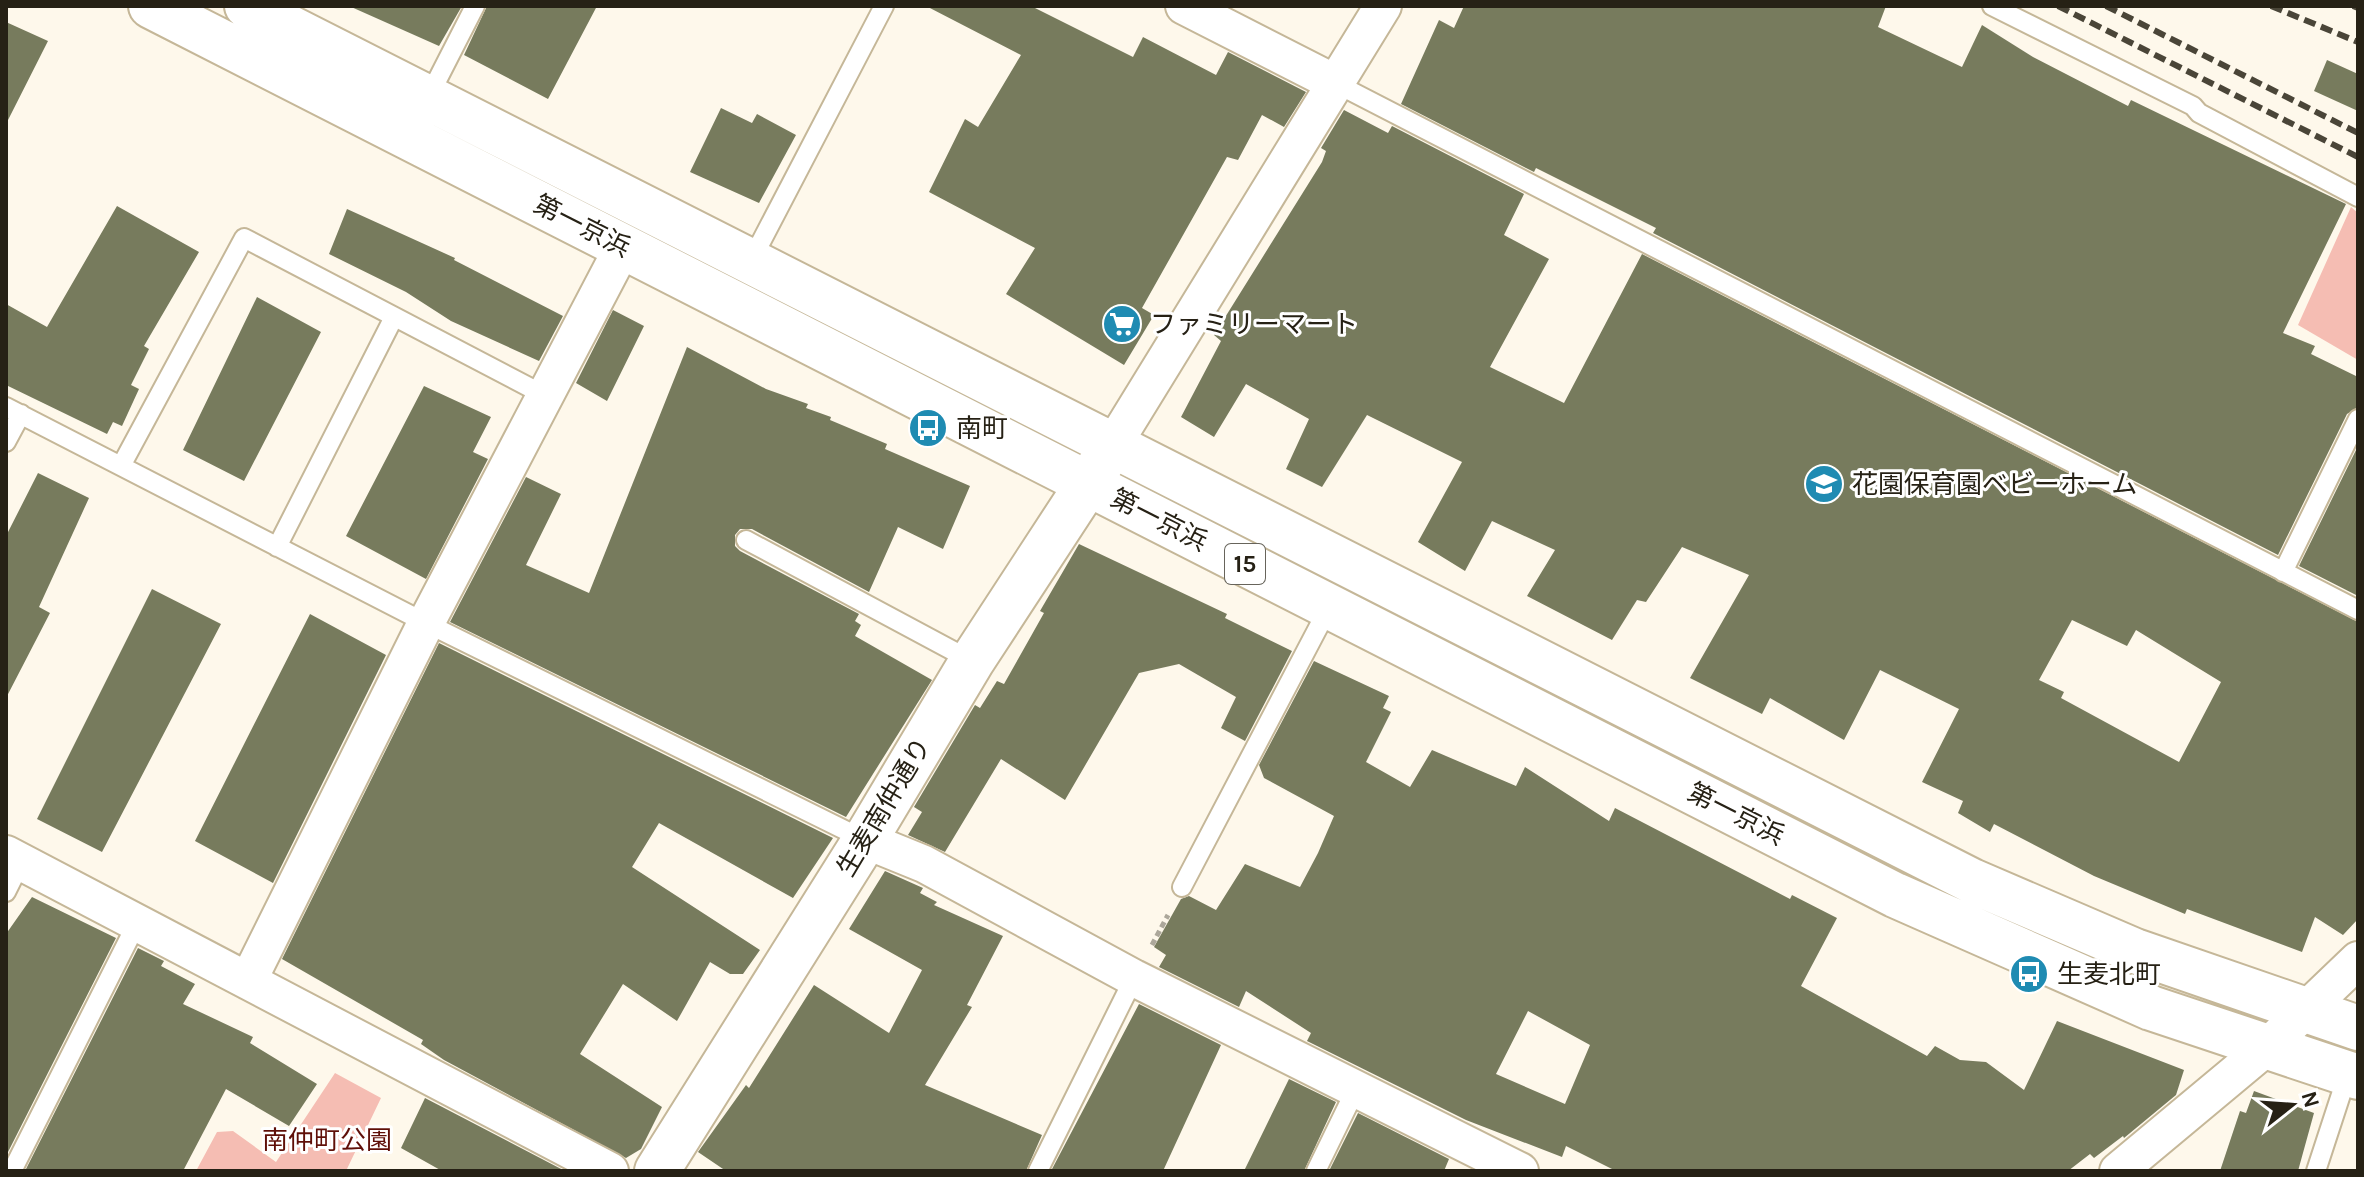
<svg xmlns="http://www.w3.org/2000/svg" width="2364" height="1177" font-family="Karla,'Noto Sans JP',sans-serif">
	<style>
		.green { fill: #f5bdb3 }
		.building { fill: #777b5d; fill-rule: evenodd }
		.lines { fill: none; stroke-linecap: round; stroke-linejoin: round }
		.lane-casing { stroke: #c5b798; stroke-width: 22 }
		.street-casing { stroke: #c5b798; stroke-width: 40 }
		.secondary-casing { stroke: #c5b798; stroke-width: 48 }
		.highway-casing { stroke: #c5b798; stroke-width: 48 }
		.path { stroke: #aca79a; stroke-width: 5; stroke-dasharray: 6 4; stroke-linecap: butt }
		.lane { stroke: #fff; stroke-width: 18 }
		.street { stroke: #fff; stroke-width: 36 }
		.secondary { stroke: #fff; stroke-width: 44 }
		.highway { stroke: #fff; stroke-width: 44 }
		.rail { stroke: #4a4538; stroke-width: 6; stroke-dasharray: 12 6; stroke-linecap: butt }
		.labels { text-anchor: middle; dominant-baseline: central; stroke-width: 6; stroke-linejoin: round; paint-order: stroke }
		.shield { fill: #fff; stroke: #67645b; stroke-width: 2 }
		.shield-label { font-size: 24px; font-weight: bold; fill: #262115 }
		.street-label { font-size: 26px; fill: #262115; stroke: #fff }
		.poi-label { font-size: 26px; fill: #262115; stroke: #fff; text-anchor: start }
		.park-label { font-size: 26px; fill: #5f0f08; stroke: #fff }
	</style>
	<rect width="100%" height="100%" fill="#fef8eb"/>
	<!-- green -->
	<path class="green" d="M 2351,207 L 2358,213 L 2358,360 L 2298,325 Z
		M 335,1073 L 381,1098 L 346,1171 L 196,1171 L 217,1132 L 233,1131 L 276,1162 Z"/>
	<!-- building -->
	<path class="building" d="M 349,6 L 462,6 L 439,46 Z
		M 487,6 L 597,6 L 548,99 L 464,55 Z
		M 926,6 L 1031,6 L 1133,57 L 1143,37 L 1216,75 L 1228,52 L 1306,92 L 1284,127 L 1262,115 L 1238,160 L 1227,157 L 1142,308 L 1154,315 L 1124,365 L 1006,294 L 1035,248 L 929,192 L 965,119 L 978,127 L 1021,55 Z
		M 1464,6 L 1886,6 L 1878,27 L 1962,67 L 1982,25 L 2033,57 L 2128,106 L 2131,100 L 2346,204 L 2283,333 L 2315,346 L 2311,354 L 2358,377 L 2358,407 L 2347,414 L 2278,555 L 1653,233 L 1656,228 L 1536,168 L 1534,172 L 1401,104 L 1439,20 L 1454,28 Z
		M 6,22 L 48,41 L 6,124 Z
		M 2327,60 L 2358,74 L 2358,111 L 2314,91 Z
		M 721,108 L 752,123 L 757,114 L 796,135 L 759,203 L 690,172 Z
		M 1344,110 L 1388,133 L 1392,126 L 1524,194 L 1504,235 L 1549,259 L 1490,367 L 1564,403 L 1642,254 L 2358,622 L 2358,919 L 2343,935 L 2315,917 L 2302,952 L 2187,909 L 2185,914 L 2094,876 L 1994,824 L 1990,832 L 1958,813 L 1963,801 L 1922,782 L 1959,709 L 1880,670 L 1844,740 L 1770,698 L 1762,714 L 1690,678 L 1749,575 L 1682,547 L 1646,602 L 1637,600 L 1612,640 L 1527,596 L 1555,550 L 1492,521 L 1465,571 L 1418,542 L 1462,462 L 1367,415 L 1322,487 L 1286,469 L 1309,419 L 1246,384 L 1214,437 L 1181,417 L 1221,341 L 1214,335 L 1322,162 L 1326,151 L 1321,148 ZM 2072,620 L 2127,646 L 2136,630 L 2221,682 L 2179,762 L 2061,698 L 2064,692 L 2039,680 Z
		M 117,206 L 199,252 L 144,346 L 149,349 L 131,385 L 139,389 L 122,426 L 113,422 L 107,434 L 6,385 L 6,304 L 47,327 Z
		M 347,209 L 455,258 L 454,260 L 563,316 L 539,361 L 451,321 L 406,292 L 329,254 Z
		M 257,297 L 321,332 L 244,481 L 183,450 Z
		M 613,310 L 644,326 L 607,401 L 576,383 Z
		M 687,347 L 766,389 L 808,404 L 806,408 L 831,417 L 830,420 L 887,444 L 885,449 L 970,486 L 943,549 L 898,527 L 869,592 L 752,529 L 740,529 L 735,535 L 735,546 L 740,551 L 859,614 L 855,621 L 861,625 L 855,636 L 932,680 L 846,817 L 450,622 L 526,477 L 561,494 L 526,565 L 589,593 Z
		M 424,386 L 491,417 L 473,452 L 488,459 L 426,579 L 346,536 Z
		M 2358,446 L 2358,596 L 2299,566 Z
		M 38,473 L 89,498 L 39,607 L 50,613 L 6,698 L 6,536 Z
		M 1079,544 L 1227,614 L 1225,618 L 1292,651 L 1245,741 L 1221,728 L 1236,697 L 1179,664 L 1139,673 L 1065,800 L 1001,759 L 945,852 L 908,835 L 922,812 L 914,807 L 975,705 L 980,708 L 997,681 L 1004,684 L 1044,613 L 1040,611 Z
		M 152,589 L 221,624 L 102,852 L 37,819 Z
		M 310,614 L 386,655 L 273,883 L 195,841 Z
		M 439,643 L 833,838 L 793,898 L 659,823 L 632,867 L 760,950 L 743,974 L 730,974 L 710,962 L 677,1021 L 623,984 L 580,1054 L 662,1107 L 641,1149 L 626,1158 L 444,1060 L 421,1044 L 423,1040 L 282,959 Z
		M 1314,661 L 1389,696 L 1383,708 L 1391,712 L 1366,762 L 1410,787 L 1432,750 L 1516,786 L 1525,767 L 1609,821 L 1615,808 L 1790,899 L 1792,895 L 1837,918 L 1801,986 L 1927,1056 L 1935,1046 L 1960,1060 L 1986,1062 L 2024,1090 L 2057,1021 L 2184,1070 L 2176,1095 L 2124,1138 L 2123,1136 L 2094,1158 L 2090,1154 L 2068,1171 L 1616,1171 L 1566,1146 L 1562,1157 L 1466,1120 L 1307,1041 L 1311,1033 L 1246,991 L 1239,1007 L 1159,967 L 1166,955 L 1154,947 L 1181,899 L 1189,896 L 1216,910 L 1245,864 L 1300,887 L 1318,853 L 1334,816 L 1264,778 L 1259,765 ZM 1528,1011 L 1590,1045 L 1565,1104 L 1496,1074 Z
		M 885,871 L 923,888 L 920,893 L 937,902 L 934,905 L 1003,936 L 967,1005 L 972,1007 L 925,1085 L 1042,1135 L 1026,1171 L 726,1171 L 698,1152 L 746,1085 L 749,1088 L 814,985 L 889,1033 L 922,970 L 849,929 Z
		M 32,897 L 116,938 L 6,1156 L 6,934 Z
		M 138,948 L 164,961 L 161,966 L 195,984 L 183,1004 L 253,1037 L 250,1043 L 317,1084 L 289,1126 L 226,1089 L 183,1171 L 25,1171 Z
		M 1139,1004 L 1221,1045 L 1163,1171 L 1051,1171 Z
		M 1289,1079 L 1336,1102 L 1304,1171 L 1244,1171 Z
		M 2254,1091 L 2314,1113 L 2298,1171 L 2220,1171 L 2240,1111 L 2246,1113 Z
		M 425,1098 L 565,1171 L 442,1171 L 401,1148 Z
		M 1358,1113 L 1449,1159 L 1444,1171 L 1329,1171 Z"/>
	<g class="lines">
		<defs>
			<path id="lane" d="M 1992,6 L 2193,106 L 2199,113 L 2358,197
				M 1335,83 L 2358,610
				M 428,98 L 475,6
				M 751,261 L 884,6
				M 6,407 L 426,623 L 865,840
				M 6,442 L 21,414
				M 121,466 L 244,238 L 546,396
				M 746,540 L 972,661
				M 277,547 L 394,317
				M 2283,572 L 2358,419
				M 1182,887 L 1329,607
				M 6,892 L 21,862
				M 12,1171 L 137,923
				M 1038,1171 L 1134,978
				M 1316,1171 L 1355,1091
				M 2316,1171 L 2348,1073"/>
			<path id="street" d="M 1184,6 L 1335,83
				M 1113,445 L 1383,6
				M 865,840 L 924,864 L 1134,978 L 1520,1171
				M 6,854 L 610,1171
				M 248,981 L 426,623 L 623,247
				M 2118,1171 L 2268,1046 L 2358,960"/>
			<path id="secondary" d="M 657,1171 L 865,840 L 972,661 L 1113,445"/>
			<path id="highway" d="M 151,6 L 1895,895 L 2151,1008 L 2358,1077
				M 247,6 L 1972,881 L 2135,951 L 2358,1028"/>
		</defs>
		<!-- lane casing -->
		<use href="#lane" class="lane-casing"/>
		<!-- street casing -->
		<use href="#street" class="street-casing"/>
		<!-- secondary casing -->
		<use href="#secondary" class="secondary-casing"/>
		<!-- highway casing -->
		<use href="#highway" class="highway-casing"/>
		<!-- path -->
		<path class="path" d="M 1152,945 L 1168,915"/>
		<!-- lane -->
		<use href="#lane" class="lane"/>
		<!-- street -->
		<use href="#street" class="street"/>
		<!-- secondary -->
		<use href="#secondary" class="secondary"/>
		<!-- highway -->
		<use href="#highway" class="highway"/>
		<!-- rail -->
		<path class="rail" d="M 2058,6 L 2358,157
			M 2106,6 L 2358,133
			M 2271,6 L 2358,42
			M 2353,6 L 2358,8"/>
	</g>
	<!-- icons -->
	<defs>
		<symbol id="supermarket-disc" viewBox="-11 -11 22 22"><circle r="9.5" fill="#1f8bb2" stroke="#fff"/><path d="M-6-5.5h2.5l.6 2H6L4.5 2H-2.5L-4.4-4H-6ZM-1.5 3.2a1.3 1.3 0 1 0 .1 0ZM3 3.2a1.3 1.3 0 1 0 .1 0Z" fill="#fff"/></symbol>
		<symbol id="bus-disc" viewBox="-11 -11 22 22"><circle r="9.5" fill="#1f8bb2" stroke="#fff"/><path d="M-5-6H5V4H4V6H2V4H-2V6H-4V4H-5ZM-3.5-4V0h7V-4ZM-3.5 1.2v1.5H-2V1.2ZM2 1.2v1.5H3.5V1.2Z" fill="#fff"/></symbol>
		<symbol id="school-disc" viewBox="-11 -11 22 22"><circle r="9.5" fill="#1f8bb2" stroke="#fff"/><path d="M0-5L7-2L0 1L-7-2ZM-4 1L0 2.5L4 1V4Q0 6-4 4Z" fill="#fff"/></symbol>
	</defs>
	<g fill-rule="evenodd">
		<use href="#supermarket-disc" x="1100" y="302" width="44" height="44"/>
		<use href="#bus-disc" x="906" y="406" width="44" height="44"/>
		<use href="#school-disc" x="1802" y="462" width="44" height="44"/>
		<use href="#bus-disc" x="2007" y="952" width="44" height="44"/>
	</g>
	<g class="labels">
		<!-- shield labels -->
		<rect class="shield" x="1225" y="544" width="40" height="40" rx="6"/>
		<g class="shield-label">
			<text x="1245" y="564">15</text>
		</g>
		<!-- street labels -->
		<g class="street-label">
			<text transform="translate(582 226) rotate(27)">第一京浜</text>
			<text transform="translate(1159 520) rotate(27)">第一京浜</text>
			<text transform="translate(884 807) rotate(-59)">生麦南仲通り</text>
			<text transform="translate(1736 814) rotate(27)">第一京浜</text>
		</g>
		<!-- poi labels -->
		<g class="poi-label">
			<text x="1150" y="324">ファミリーマート</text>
			<text x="956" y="428">南町</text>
			<text x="1852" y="484">花園保育園ベビーホーム</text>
			<text x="2057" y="974">生麦北町</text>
		</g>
		<!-- park labels -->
		<g class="park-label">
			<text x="327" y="1140">南仲町公園</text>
		</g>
	</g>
	<!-- border -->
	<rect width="2364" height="1177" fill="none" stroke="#262115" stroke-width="16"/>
	<!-- north arrow -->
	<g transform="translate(2292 1105) rotate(73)" stroke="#ffffff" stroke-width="6" paint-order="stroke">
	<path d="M0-6L14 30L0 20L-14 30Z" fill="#262115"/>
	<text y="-12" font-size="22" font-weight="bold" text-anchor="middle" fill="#262115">N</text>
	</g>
</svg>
